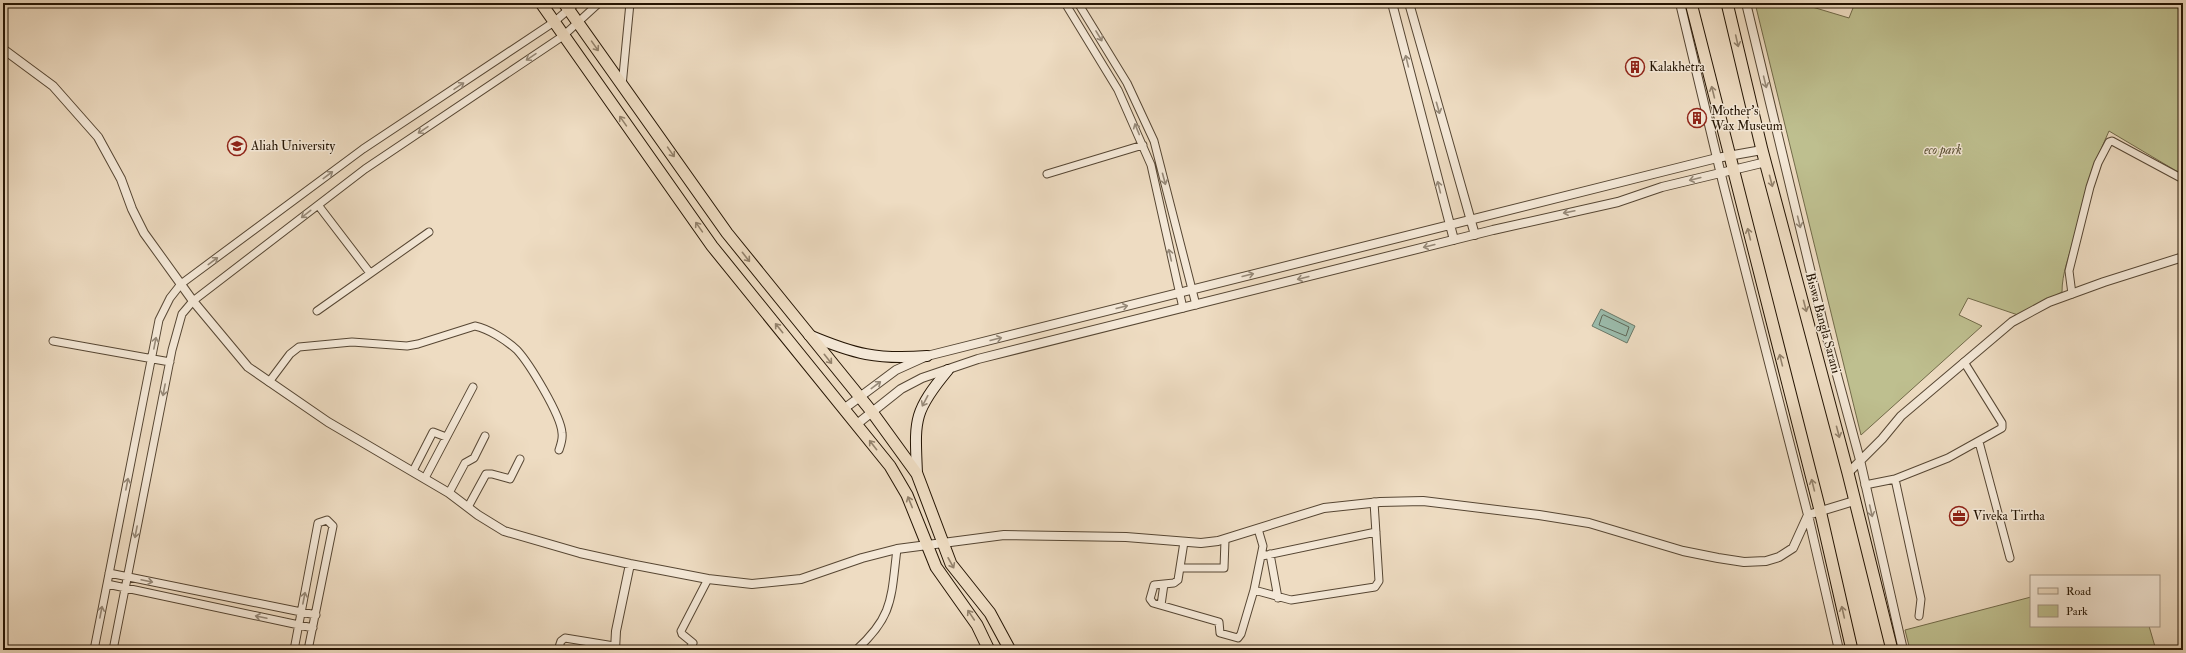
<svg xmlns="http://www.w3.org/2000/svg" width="2186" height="653" font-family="'IM FELL Double Pica',serif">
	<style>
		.green { fill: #bebf8f; stroke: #716a49 }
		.water { fill: #9bbcac; stroke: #6b7968 }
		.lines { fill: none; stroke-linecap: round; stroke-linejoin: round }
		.shore { stroke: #606858; stroke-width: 1 }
		.minor-casing { stroke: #564633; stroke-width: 9 }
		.tertiary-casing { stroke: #564633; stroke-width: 10 }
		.secondary-casing { stroke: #241403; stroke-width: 12 }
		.primary-casing { stroke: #241403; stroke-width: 13 }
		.minor { stroke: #f4e8d7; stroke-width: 7 }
		.tertiary { stroke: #f4e8d7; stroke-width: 8 }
		.secondary { stroke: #f4e8d7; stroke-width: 10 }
		.primary { stroke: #eedcc2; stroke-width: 11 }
		.oneway { stroke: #968978 }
		.oneway2 { stroke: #93826c }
		.labels { text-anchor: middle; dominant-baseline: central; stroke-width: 3; stroke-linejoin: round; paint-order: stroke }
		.poi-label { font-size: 13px; fill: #241403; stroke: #f4e8d7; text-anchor: start }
		.park-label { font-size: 13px; font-style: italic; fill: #5a5034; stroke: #f4e8d7 }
		.street-label { font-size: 13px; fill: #241403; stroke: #f4e8d7 }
	</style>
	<rect width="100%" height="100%" fill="#eedcc2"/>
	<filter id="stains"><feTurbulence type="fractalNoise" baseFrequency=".005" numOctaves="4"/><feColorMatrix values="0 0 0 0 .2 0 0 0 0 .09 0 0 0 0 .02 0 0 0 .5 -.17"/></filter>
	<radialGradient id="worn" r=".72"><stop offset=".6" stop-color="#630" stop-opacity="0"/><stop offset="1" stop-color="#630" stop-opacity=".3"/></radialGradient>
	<!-- green -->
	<path class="green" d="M 1755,3 L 1799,3 L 1849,18 L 1855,3 L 2183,3 L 2183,164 L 2178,172 L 2109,131 C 2092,168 2084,198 2074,238 C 2069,257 2062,273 2062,292 L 2018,315 L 1968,298 L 1959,315 L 1982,326 L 1861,435 Z
		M 2031,597 L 2031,626 L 2149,626 L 2156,650 L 1910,650 L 1905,630 Z"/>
	<!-- water -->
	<path class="water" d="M 1601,309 L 1635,326 L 1627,343 L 1592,326 Z"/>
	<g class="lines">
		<!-- shore -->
		<path class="shore" d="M 1604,315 L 1629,327 L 1626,336 L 1599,325 L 1602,316 Z"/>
		<defs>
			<path id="minor" d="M 1065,3 L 1118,90 L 1151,165 L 1183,308
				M 1078,3 L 1127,83 L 1154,141 L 1196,305
				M 622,86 L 630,3
				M 1047,174 L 1143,145
				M 318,205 L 370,273
				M 2072,294 L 2069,271 L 2090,187 L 2098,163 L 2109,142 L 2112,141 L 2179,177
				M 317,311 L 429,232
				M 53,341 L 170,362
				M 269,382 L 290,354 L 299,347 L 352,342 L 407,346 L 418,344 L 475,326 C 489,329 506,340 517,350 C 529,363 561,415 562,433 C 563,439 561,444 559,450
				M 1979,442 L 2010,558
				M 413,471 L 433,432 L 446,437
				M 425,478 L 473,387
				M 1895,479 L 1921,599 L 1919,616
				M 1865,485 L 1895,479 L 1948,458 L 2002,428 L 2002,423 L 1964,362
				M 449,493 L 465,463 L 474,458 L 485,436
				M 468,507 L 486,474 L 492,474 L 510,479 L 520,459
				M 1258,529 L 1263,546 L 1254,590 L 1291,600 L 1375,587 L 1379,581 L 1374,502
				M 1184,542 L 1178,580 L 1174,583 L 1154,585 L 1150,599 L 1153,603 L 1219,622 L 1220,633 L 1238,638 L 1241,634 L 1254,590
				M 1270,554 L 1278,598
				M 1262,556 L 1376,532
				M 1181,568 L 1224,568 L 1225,540
				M 109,573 L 316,615
				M 107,584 L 313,628
				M 1161,605 L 1164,584
				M 94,650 L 159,320 L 170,298 L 181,284 L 363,149 L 554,22 L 576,3
				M 113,650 L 172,350 L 182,314 L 193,301 L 365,169 L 563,36 L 599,3
				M 294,650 L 318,523 L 327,520 L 333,526 L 308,650
				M 558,650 L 561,641 L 565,638 L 614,646
				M 689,650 L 693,643 L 682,634 L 681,631 L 708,579
				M 856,650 C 894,616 891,597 897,549"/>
			<path id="tertiary" d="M 1392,3 L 1454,240
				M 1409,3 L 1475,235
				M 1680,3 L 1723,183 L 1808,515 L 1839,650
				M 1746,3 L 1824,327 L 1860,460 L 1903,650
				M 3,49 L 53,86 L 98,137 L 121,179 L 132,209 L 144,233 L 193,301 L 248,367 L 328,422 L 449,493 L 478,515 L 504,531 L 580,553 L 630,564 L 708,579 L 752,584 L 801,579 L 862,558 L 897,549 L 1004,535 L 1126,537 L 1201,543 L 1218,541 L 1324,508 L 1380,502 L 1423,501 L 1539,515 L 1589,523 L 1683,551 L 1718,558 L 1744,562 L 1766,561 L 1779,557 L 1793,548 L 1808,515 L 1854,501
				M 845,408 L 896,370 L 927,356 L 1717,158 L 1762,150
				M 857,424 L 901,389 L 922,378 L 978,359 L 1493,230 L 1618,202 L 1662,187 L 1766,162
				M 1848,473 L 1882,439 L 1901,416 L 2012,322 L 2049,302 L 2104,282 L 2183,257
				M 615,650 L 616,631 L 630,564"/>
			<path id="secondary" d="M 809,335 C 854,354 877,360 927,356
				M 917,474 C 915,421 912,413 948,370"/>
			<path id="primary" d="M 541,3 L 712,246 L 890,466 L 907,495 L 936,567 L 977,625 L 989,650
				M 564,3 L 727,233 L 872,412 L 917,474 L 951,564 L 990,613 L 1010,650
				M 1691,3 L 1820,510 L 1852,650
				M 1727,3 L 1762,150 L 1848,473 L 1892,650"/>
		</defs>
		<!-- minor casing -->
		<use href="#minor" class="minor-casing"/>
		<!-- tertiary casing -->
		<use href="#tertiary" class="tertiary-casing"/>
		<!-- secondary casing -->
		<use href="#secondary" class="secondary-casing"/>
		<!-- primary casing -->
		<use href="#primary" class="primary-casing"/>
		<!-- minor -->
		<use href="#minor" class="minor"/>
		<!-- tertiary -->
		<use href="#tertiary" class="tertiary"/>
		<!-- secondary -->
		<use href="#secondary" class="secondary"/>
		<!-- primary -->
		<use href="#primary" class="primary"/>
	</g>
	<!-- one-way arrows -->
	<defs><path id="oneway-shaft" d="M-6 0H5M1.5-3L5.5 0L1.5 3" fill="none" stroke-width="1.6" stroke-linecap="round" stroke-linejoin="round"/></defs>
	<g class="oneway">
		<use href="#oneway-shaft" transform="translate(1099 36) rotate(59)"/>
		<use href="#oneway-shaft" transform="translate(531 57) rotate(146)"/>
		<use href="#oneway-shaft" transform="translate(1407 61) rotate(-104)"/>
		<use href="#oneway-shaft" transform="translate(1765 82) rotate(76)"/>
		<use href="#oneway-shaft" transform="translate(459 86) rotate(-34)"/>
		<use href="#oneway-shaft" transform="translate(1438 108) rotate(74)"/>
		<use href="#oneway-shaft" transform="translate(1137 129) rotate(-112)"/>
		<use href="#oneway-shaft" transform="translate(423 130) rotate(146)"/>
		<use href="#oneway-shaft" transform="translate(328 175) rotate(-37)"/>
		<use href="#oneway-shaft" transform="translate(1164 179) rotate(75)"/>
		<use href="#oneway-shaft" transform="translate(1695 179) rotate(166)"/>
		<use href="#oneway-shaft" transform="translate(1439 187) rotate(-104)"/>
		<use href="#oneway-shaft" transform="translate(1569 212) rotate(168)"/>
		<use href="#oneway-shaft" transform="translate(306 214) rotate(142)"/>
		<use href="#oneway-shaft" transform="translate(1799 222) rotate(76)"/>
		<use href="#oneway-shaft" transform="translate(1429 246) rotate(166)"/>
		<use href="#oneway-shaft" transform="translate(1170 255) rotate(-103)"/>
		<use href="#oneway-shaft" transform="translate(213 261) rotate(-37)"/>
		<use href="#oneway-shaft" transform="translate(1248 275) rotate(-14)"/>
		<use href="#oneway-shaft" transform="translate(1303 278) rotate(166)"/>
		<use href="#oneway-shaft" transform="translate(1122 307) rotate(-14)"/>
		<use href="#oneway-shaft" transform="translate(996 339) rotate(-14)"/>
		<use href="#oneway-shaft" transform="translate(155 343) rotate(-79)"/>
		<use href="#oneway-shaft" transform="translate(876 385) rotate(-37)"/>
		<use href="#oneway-shaft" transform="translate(164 390) rotate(101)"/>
		<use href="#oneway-shaft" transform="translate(925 401) rotate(118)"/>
		<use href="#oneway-shaft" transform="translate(127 484) rotate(-79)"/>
		<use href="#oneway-shaft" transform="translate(1871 511) rotate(77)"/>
		<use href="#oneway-shaft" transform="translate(136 532) rotate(101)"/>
		<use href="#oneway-shaft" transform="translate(147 581) rotate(12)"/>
		<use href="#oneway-shaft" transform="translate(304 598) rotate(-79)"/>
		<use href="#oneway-shaft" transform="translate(101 612) rotate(-79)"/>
		<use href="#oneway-shaft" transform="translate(261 617) rotate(-168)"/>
	</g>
	<g class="oneway2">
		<use href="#oneway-shaft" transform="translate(1737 41) rotate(77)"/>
		<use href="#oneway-shaft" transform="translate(595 46) rotate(55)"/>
		<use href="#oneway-shaft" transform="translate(1713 92) rotate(-104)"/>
		<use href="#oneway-shaft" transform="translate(623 121) rotate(-125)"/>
		<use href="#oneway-shaft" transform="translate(671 152) rotate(55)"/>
		<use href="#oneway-shaft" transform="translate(1771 181) rotate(75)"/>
		<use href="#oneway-shaft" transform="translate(699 227) rotate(-125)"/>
		<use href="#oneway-shaft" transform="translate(1749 234) rotate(-104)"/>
		<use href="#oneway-shaft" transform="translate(746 257) rotate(52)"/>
		<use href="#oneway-shaft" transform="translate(1805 306) rotate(75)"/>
		<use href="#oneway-shaft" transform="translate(779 328) rotate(-129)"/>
		<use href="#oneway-shaft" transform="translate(828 359) rotate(51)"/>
		<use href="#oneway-shaft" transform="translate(1781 360) rotate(-104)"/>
		<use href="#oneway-shaft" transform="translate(1838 432) rotate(75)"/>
		<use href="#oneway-shaft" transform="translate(873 445) rotate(-128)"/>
		<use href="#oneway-shaft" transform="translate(1813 485) rotate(-104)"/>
		<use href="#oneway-shaft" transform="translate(910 502) rotate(-112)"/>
		<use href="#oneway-shaft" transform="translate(951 563) rotate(61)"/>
		<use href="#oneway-shaft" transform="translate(1843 612) rotate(-103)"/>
		<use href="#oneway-shaft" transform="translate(971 615) rotate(-124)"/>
	</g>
	<!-- icons -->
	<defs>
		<symbol id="building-ring" viewBox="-11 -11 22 22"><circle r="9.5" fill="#f4e8d7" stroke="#8f2418" stroke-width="1.5"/><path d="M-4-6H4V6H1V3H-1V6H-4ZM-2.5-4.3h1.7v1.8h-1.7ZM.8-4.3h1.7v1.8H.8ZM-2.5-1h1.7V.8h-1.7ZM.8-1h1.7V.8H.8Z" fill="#8f2418"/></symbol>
		<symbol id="university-ring" viewBox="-11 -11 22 22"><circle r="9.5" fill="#f4e8d7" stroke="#8f2418" stroke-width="1.5"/><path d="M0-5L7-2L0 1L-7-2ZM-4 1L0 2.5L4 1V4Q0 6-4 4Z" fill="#8f2418"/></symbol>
		<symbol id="office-ring" viewBox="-11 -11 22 22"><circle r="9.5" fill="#f4e8d7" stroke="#8f2418" stroke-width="1.5"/><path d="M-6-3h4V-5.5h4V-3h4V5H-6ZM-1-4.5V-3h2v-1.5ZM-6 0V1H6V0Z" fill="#8f2418"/></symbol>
	</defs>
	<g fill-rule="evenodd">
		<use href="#building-ring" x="1624" y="56" width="22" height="22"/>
		<use href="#building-ring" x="1686" y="107" width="22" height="22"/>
		<use href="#university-ring" x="226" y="135" width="22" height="22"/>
		<use href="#office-ring" x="1948" y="505" width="22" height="22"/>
	</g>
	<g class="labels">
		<!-- poi labels -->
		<g class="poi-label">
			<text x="1649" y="67">Kalakhetra</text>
			<text x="1711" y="111">Mother's<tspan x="1711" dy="15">Wax Museum</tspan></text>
			<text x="251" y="146">Aliah University</text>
			<text x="1973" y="516">Viveka Tirtha</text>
		</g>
		<!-- park labels -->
		<g class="park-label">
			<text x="1943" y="150">eco park</text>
		</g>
		<!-- street labels -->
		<g class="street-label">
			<text transform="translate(1823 323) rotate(75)">Biswa Bangla Sarani</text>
		</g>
	</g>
	<!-- margin -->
	<rect width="2186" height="653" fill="none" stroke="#eedcc2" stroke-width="16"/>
	<rect x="4" y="4" width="2178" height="645" fill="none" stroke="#241403" stroke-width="2"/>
	<rect x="8" y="8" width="2170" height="637" fill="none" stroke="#241403"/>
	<!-- legend -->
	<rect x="2030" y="575" width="130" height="52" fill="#f4e8d7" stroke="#a19382"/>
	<rect x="2038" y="588" width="20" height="6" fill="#eedcc2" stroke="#a19382"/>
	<text x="2066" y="595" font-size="12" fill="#241403">Road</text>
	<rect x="2038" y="605" width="20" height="12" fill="#bebf8f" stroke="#a19382"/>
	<text x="2066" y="615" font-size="12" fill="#241403">Park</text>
	<rect width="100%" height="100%" filter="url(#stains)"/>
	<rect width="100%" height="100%" fill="url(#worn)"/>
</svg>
